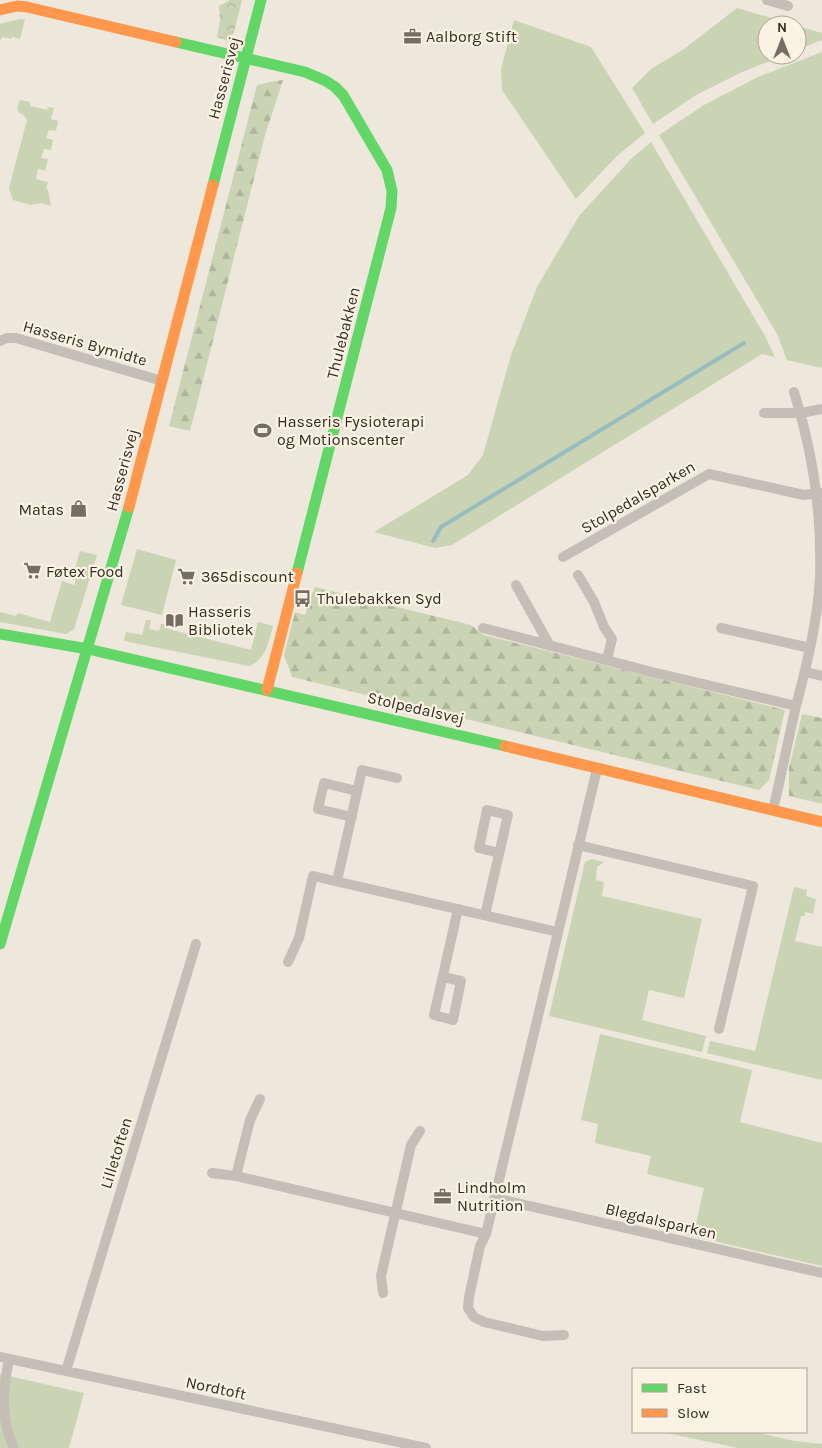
<svg xmlns="http://www.w3.org/2000/svg" width="822" height="1448" font-family="Karla,sans-serif">
	<style>
		.green { fill: #cbd3b5 }
		.forest { fill: url(#forest-firs) }
		.park { fill: url(#park-crowns) }
		.lines { fill: none; stroke-linecap: round; stroke-linejoin: round }
		.stream { stroke: #98bdbf; stroke-width: 4 }
		.street { stroke: #c5beb6; stroke-width: 10 }
		.fast { stroke: #63d668; stroke-width: 11 }
		.slow { stroke: #ff974d; stroke-width: 11 }
		.labels { text-anchor: middle; dominant-baseline: central; stroke-width: 4.5; stroke-linejoin: round; paint-order: stroke }
		.poi-label { font-size: 16px; fill: #362b25; stroke: #fbf2e3; text-anchor: start }
		.street-label { font-size: 16px; fill: #362b25; stroke: #fbf2e3 }
	</style>
	<defs>
		<pattern id="forest-firs" width="22" height="20" patternUnits="userSpaceOnUse" patternTransform="scale(1.25)"><rect width="22" height="20" fill="#cbd3b5"/><path d="M5 1l3.5 6h-7zM16 11l3.5 6h-7z" fill="#afb59c"/></pattern>
		<pattern id="park-crowns" width="20" height="18" patternUnits="userSpaceOnUse" patternTransform="scale(1.25)"><rect width="20" height="18" fill="#cbd3b5"/><path d="M2 6a3 3 0 1 1 6 0M12 15a3 3 0 1 1 6 0" fill="none" stroke="#afb59c"/></pattern>
	</defs>
	<rect width="100%" height="100%" fill="#ede7dc"/>
	<!-- green -->
	<path class="green" d="M 737,8 L 795,25 L 767,25 L 767,55 L 785,55 L 742,72 L 696,95 L 653,124 L 632,88 L 651,69 L 684,49 Z
		M 20,19 L 25,19 L 20,39 L 12,37 L 11,39 L 2,37 L 0,41 L 0,24 Z
		M 514,20 L 591,47 L 645,133 L 617,156 L 576,199 L 502,90 L 501,69 Z
		M 797,26 L 822,33 L 822,40 L 797,50 Z
		M 822,52 L 822,368 L 787,360 L 777,334 L 659,135 L 704,105 L 758,77 Z
		M 20,100 L 30,102 L 30,106 L 47,110 L 48,107 L 54,108 L 51,119 L 58,121 L 56,131 L 49,130 L 46,138 L 53,140 L 51,150 L 44,149 L 41,158 L 48,159 L 45,171 L 38,169 L 36,179 L 48,182 L 46,189 L 48,190 L 51,206 L 41,203 L 31,205 L 13,200 L 9,188 L 27,120 L 22,113 L 20,114 L 17,108 Z
		M 651,142 L 765,336 L 775,357 L 762,354 L 452,545 L 435,548 L 374,532 L 468,475 L 483,455 L 511,355 L 537,287 L 579,216 L 631,159 Z
		M 137,549 L 176,560 L 162,615 L 121,605 Z
		M 80,551 L 97,555 L 74,629 L 66,634 L 0,622 L 0,612 L 16,616 L 18,613 L 50,622 L 62,581 L 74,585 L 76,580 L 72,579 Z
		M 146,620 L 151,620 L 149,629 L 159,631 L 161,624 L 165,624 L 165,628 L 251,650 L 258,622 L 273,626 C 269,641 265,661 249,666 L 124,641 L 126,632 L 142,635 Z
		M 591,859 L 604,862 L 597,867 L 596,880 L 604,882 L 602,896 L 702,919 L 684,998 L 649,990 L 642,1020 L 706,1036 L 702,1052 L 549,1016 L 585,862 Z
		M 794,887 L 807,890 L 806,896 L 816,899 L 813,914 L 805,912 L 804,916 L 801,916 L 795,941 L 822,947 L 822,1080 L 707,1053 L 710,1041 L 755,1051 Z
		M 600,1034 L 752,1070 L 740,1122 L 822,1143 L 822,1266 L 683,1234 L 684,1230 L 694,1232 L 704,1188 L 647,1174 L 651,1156 L 595,1143 L 598,1124 L 581,1120 Z
		M 0,1374 L 84,1393 L 69,1448 L 0,1448 Z
		M 662,1432 L 754,1432 L 795,1441 L 822,1444 L 822,1448 L 738,1448 Z"/>
	<!-- forest -->
	<path class="forest" d="M 283,80 L 265,135 L 190,431 L 169,426 L 257,85 L 270,82 Z
		M 315,587 L 471,625 L 484,635 L 785,710 L 769,780 L 759,790 L 292,677 L 284,655 L 295,612 L 305,615 L 311,596 Z
		M 802,714 L 822,718 L 822,804 L 789,796 L 789,768 Z"/>
	<!-- park -->
	<path class="park" d="M 230,0 L 242,0 L 234,32 L 228,41 L 217,37 L 220,20 L 219,6 Z"/>
	<g class="lines">
		<!-- stream -->
		<path class="stream" d="M 433,541 L 441,527 L 744,343"/>
		<!-- street -->
		<path class="street" d="M 767,0 L 788,6
			M 0,341 L 7,338 L 16,338 L 162,381
			M 764,413 L 801,413 L 822,409
			M 563,557 L 709,474 L 804,495 L 822,493
			M 578,575 L 594,602 L 604,627 L 612,639 L 607,659
			M 516,585 L 550,646
			M 483,628 L 652,672 L 796,706
			M 721,628 L 810,648
			M 805,672 L 822,676
			M 773,810 C 781,776 788,741 796,706 C 807,664 817,623 820,579 C 822,516 813,452 794,392
			M 352,817 L 318,809 L 324,783 L 357,791
			M 578,845 L 753,886 L 719,1029
			M 337,881 L 362,770 L 397,778
			M 485,915 L 508,815 L 487,810 L 479,848 L 499,853
			M 288,962 L 299,938 L 313,876 L 558,932
			M 443,977 L 461,981 L 453,1020 L 434,1015 L 458,909
			M 212,1173 L 236,1176 L 486,1234 L 597,769
			M 236,1176 L 250,1120 L 260,1099
			M 494,1198 L 822,1273
			M 486,1234 L 480,1246 L 469,1297 L 468,1308 L 474,1317 L 484,1322 L 543,1336 L 564,1335
			M 383,1293 L 381,1276 L 411,1145 L 420,1131
			M 0,1357 L 426,1448
			M 9,1359 C 3,1389 0,1420 14,1448
			M 66,1371 L 196,944"/>
		<!-- fast -->
		<path class="fast" d="M 176,42 L 305,72 L 326,81 L 335,87 L 343,95 L 387,170 L 392,191 L 391,208 L 297,573
			M 213,185 L 261,0
			M 0,634 L 88,649 L 505,746
			M 0,944 L 129,507"/>
		<!-- slow -->
		<path class="slow" d="M 0,10 L 17,6 L 27,7 L 176,42
			M 129,507 L 213,185
			M 267,690 L 297,573
			M 505,746 L 822,822"/>
	</g>
	<!-- icons -->
	<defs>
		<symbol id="office-bare" viewBox="-9 -9 18 18"><path d="M-6-3h4V-5.5h4V-3h4V5H-6ZM-1-4.5V-3h2v-1.5ZM-6 0V1H6V0Z" fill="#766d65" stroke="#fbf2e3" stroke-width="2.5" paint-order="stroke"/></symbol>
		<symbol id="stadium-bare" viewBox="-9 -9 18 18"><path d="M0-5a6.5 5 0 1 0 0 10a6.5 5 0 1 0 0-10ZM-3.5-1.8h7v3.6h-7Z" fill="#766d65" stroke="#fbf2e3" stroke-width="2.5" paint-order="stroke"/></symbol>
		<symbol id="shop-bare" viewBox="-9 -9 18 18"><path d="M-5-2.5h2.3a2.7 3.5 0 0 1 5.4 0H5L5.5 6h-11ZM-1.5-2.5h3a1.5 2.3 0 0 0-3 0Z" fill="#766d65" stroke="#fbf2e3" stroke-width="2.5" paint-order="stroke"/></symbol>
		<symbol id="supermarket-bare" viewBox="-9 -9 18 18"><path d="M-6-5.5h2.5l.6 2H6L4.5 2H-2.5L-4.4-4H-6ZM-1.5 3.2a1.3 1.3 0 1 0 .1 0ZM3 3.2a1.3 1.3 0 1 0 .1 0Z" fill="#766d65" stroke="#fbf2e3" stroke-width="2.5" paint-order="stroke"/></symbol>
		<symbol id="bus-bare" viewBox="-9 -9 18 18"><path d="M-5-6H5V4H4V6H2V4H-2V6H-4V4H-5ZM-3.5-4V0h7V-4ZM-3.5 1.2v1.5H-2V1.2ZM2 1.2v1.5H3.5V1.2Z" fill="#766d65" stroke="#fbf2e3" stroke-width="2.5" paint-order="stroke"/></symbol>
		<symbol id="library-bare" viewBox="-9 -9 18 18"><path d="M-6-4Q-3-5.5-.7-3.5V5Q-3 3-6 4ZM6-4Q3-5.5 .7-3.5V5Q3 3 6 4Z" fill="#766d65" stroke="#fbf2e3" stroke-width="2.5" paint-order="stroke"/></symbol>
	</defs>
	<g fill-rule="evenodd">
		<use href="#office-bare" x="400" y="24" width="25" height="25"/>
		<use href="#stadium-bare" x="250" y="418" width="25" height="25"/>
		<use href="#shop-bare" x="66" y="496" width="25" height="25"/>
		<use href="#supermarket-bare" x="20" y="558" width="25" height="25"/>
		<use href="#supermarket-bare" x="174" y="564" width="25" height="25"/>
		<use href="#bus-bare" x="290" y="586" width="25" height="25"/>
		<use href="#library-bare" x="162" y="608" width="25" height="25"/>
		<use href="#office-bare" x="430" y="1184" width="25" height="25"/>
	</g>
	<g class="labels">
		<!-- poi labels -->
		<g class="poi-label">
			<text x="426" y="36">Aalborg Stift</text>
			<text x="277" y="421">Hasseris Fysioterapi<tspan x="277" dy="18">og Motionscenter</tspan></text>
			<text x="64" y="509" text-anchor="end">Matas</text>
			<text x="46" y="571">Føtex Food</text>
			<text x="201" y="576">365discount</text>
			<text x="317" y="598">Thulebakken Syd</text>
			<text x="188" y="611">Hasseris<tspan x="188" dy="18">Bibliotek</tspan></text>
			<text x="457" y="1187">Lindholm<tspan x="457" dy="18">Nutrition</tspan></text>
		</g>
		<!-- street labels -->
		<g class="street-label">
			<text transform="translate(224 78) rotate(-75)">Hasserisvej</text>
			<text transform="translate(343 333) rotate(-76)">Thulebakken</text>
			<text transform="translate(85 343) rotate(16)">Hasseris Bymidte</text>
			<text transform="translate(122 470) rotate(-75)">Hasserisvej</text>
			<text transform="translate(638 497) rotate(-30)">Stolpedalsparken</text>
			<text transform="translate(416 708) rotate(13)">Stolpedalsvej</text>
			<text transform="translate(116 1153) rotate(-73)">Lilletoften</text>
			<text transform="translate(661 1221) rotate(13)">Blegdalsparken</text>
			<text transform="translate(216 1388) rotate(12)">Nordtoft</text>
		</g>
	</g>
	<!-- legend -->
	<rect x="632" y="1368" width="175" height="65" fill="#fbf2e3" stroke="#aca297"/>
	<rect x="642" y="1384" width="25" height="8" fill="#63d668" stroke="#aca297"/>
	<text x="677" y="1393" font-size="15" fill="#362b25">Fast</text>
	<rect x="642" y="1409" width="25" height="8" fill="#ff974d" stroke="#aca297"/>
	<text x="677" y="1418" font-size="15" fill="#362b25">Slow</text>
	<!-- north arrow -->
	<g transform="translate(782 40)"><circle r="24" fill="#fbf2e3" stroke="#aca297"/>
	<path d="M0-4L9 19L0 12L-9 19Z" fill="#766d65"/>
	<text y="-8" font-size="14" font-weight="bold" text-anchor="middle" fill="#362b25">N</text>
	</g>
</svg>
